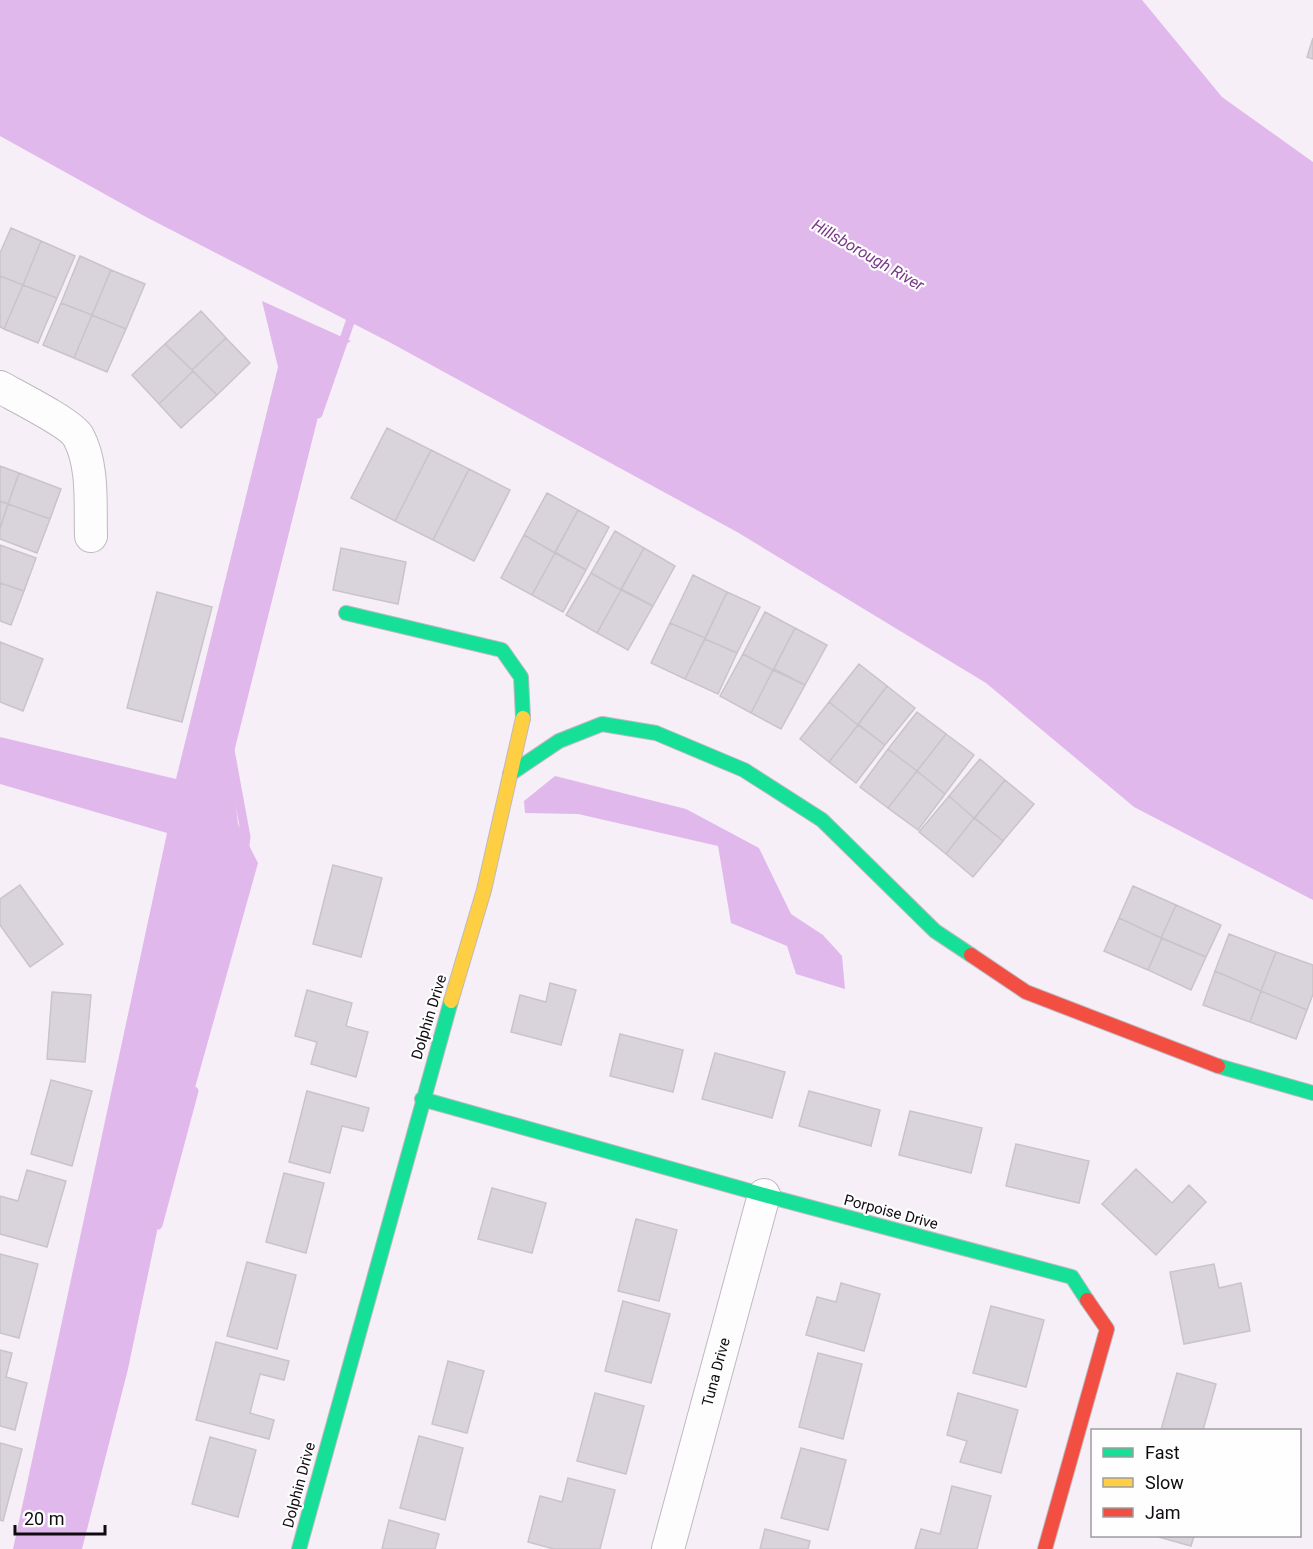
<svg xmlns="http://www.w3.org/2000/svg" width="1313" height="1549" font-family="Roboto,sans-serif">
	<style>
		.water { fill: #e0b8eb }
		.lines { fill: none; stroke-linecap: round; stroke-linejoin: round }
		.stream { stroke: #e0b8eb; stroke-width: 9 }
		.building { fill: #d9d4db; stroke: #c9c3ca; stroke-width: 1.5 }
		.street-casing { stroke: #beb9bf; stroke-width: 34 }
		.fast-casing { stroke: #beb9bf; stroke-width: 16 }
		.slow-casing { stroke: #beb9bf; stroke-width: 16 }
		.jam-casing { stroke: #beb9bf; stroke-width: 16 }
		.street { stroke: #fefdfe; stroke-width: 32 }
		.fast { stroke: #16e098; stroke-width: 14 }
		.slow { stroke: #ffcf43; stroke-width: 14 }
		.jam { stroke: #f24e42; stroke-width: 14 }
		.labels { text-anchor: middle; dominant-baseline: central; stroke-width: 4.5; stroke-linejoin: round; paint-order: stroke }
		.street-label { font-size: 15px; fill: #0f0b10; stroke: #fefefe }
		.water-label { font-size: 16px; font-style: italic; fill: #793888; stroke: #fefefe }
	</style>
	<rect width="100%" height="100%" fill="#f6eff8"/>
	<!-- water -->
	<path class="water" d="M 0,0 L 1142,0 L 1222,97 L 1313,162 L 1313,900 L 1134,807 L 986,683 L 737,532 L 391,343 L 146,217 L 0,136 Z
		M 262,301 L 351,341 L 342,346 L 324,393 L 231,764 L 238,824 L 258,863 L 164,1198 L 128,1369 L 82,1549 L 13,1549 L 167,833 L 0,784 L 0,737 L 176,779 L 278,367 Z
		M 555,776 L 686,809 L 759,848 L 791,914 L 823,935 L 842,956 L 845,989 L 796,974 L 787,946 L 731,923 L 718,846 L 578,814 L 525,813 L 524,801 Z"/>
	<g class="lines">
		<!-- stream -->
		<path class="stream" d="M 318,414 L 350,322
			M 230,750 L 246,837 L 244,852
			M 158,1225 L 194,1091"/>
	</g>
	<!-- building -->
	<path class="building" d="M 1313,38 L 1313,59 L 1307,57 Z
		M 11,228 L 41,241 L 23,285 L 0,276 L 0,253 Z
		M 41,241 L 75,256 L 57,298 L 23,285 Z
		M 80,256 L 111,270 L 92,315 L 61,303 Z
		M 111,270 L 145,284 L 126,329 L 92,315 Z
		M 0,276 L 23,285 L 4,329 L 0,327 Z
		M 23,285 L 57,298 L 38,343 L 4,329 Z
		M 61,303 L 92,315 L 74,358 L 43,345 Z
		M 201,311 L 226,338 L 192,370 L 165,344 Z
		M 92,315 L 126,329 L 107,372 L 74,358 Z
		M 226,338 L 250,363 L 217,395 L 192,370 Z
		M 165,344 L 193,371 L 159,404 L 132,375 Z
		M 193,371 L 217,395 L 181,428 L 159,404 Z
		M 387,428 L 431,450 L 395,521 L 351,498 Z
		M 431,450 L 469,469 L 433,540 L 395,521 Z
		M 0,466 L 19,473 L 8,504 L 0,501 Z
		M 469,469 L 510,490 L 474,561 L 433,540 Z
		M 19,473 L 61,489 L 50,519 L 8,504 Z
		M 547,493 L 578,510 L 555,553 L 524,535 Z
		M 0,501 L 8,504 L 0,529 Z
		M 8,504 L 50,519 L 37,553 L 0,539 L 0,529 Z
		M 578,510 L 609,527 L 586,570 L 555,552 Z
		M 615,531 L 644,548 L 621,590 L 591,573 Z
		M 524,535 L 555,553 L 532,595 L 501,578 Z
		M 0,545 L 36,558 L 24,591 L 0,583 Z
		M 341,548 L 406,562 L 398,604 L 333,590 Z
		M 644,548 L 675,566 L 653,606 L 621,589 Z
		M 555,553 L 586,570 L 563,612 L 532,595 Z
		M 591,573 L 621,590 L 597,633 L 566,615 Z
		M 693,575 L 727,592 L 705,638 L 670,623 Z
		M 0,583 L 24,591 L 11,625 L 0,621 Z
		M 621,590 L 653,606 L 628,650 L 597,633 Z
		M 157,592 L 212,607 L 182,722 L 127,708 Z
		M 727,592 L 760,607 L 737,653 L 705,639 Z
		M 765,612 L 795,628 L 773,670 L 743,654 Z
		M 670,623 L 705,638 L 685,679 L 651,663 Z
		M 795,628 L 827,645 L 805,685 L 774,669 Z
		M 705,639 L 737,653 L 718,694 L 685,679 Z
		M 0,642 L 43,659 L 23,711 L 0,702 Z
		M 743,654 L 773,670 L 751,713 L 720,696 Z
		M 859,664 L 887,686 L 858,725 L 829,702 Z
		M 773,670 L 805,685 L 781,729 L 751,713 Z
		M 887,686 L 915,708 L 885,745 L 858,724 Z
		M 829,702 L 858,725 L 829,762 L 800,739 Z
		M 917,712 L 946,734 L 917,771 L 888,749 Z
		M 858,725 L 885,745 L 856,783 L 829,762 Z
		M 946,734 L 974,755 L 945,794 L 917,771 Z
		M 888,749 L 917,771 L 888,808 L 860,787 Z
		M 980,759 L 1005,780 L 974,818 L 949,796 Z
		M 917,771 L 945,794 L 918,830 L 888,808 Z
		M 1005,780 L 1034,804 L 1003,841 L 975,818 Z
		M 949,796 L 974,818 L 946,854 L 919,832 Z
		M 974,818 L 1003,841 L 973,877 L 946,854 Z
		M 333,865 L 382,878 L 361,957 L 313,944 Z
		M 20,885 L 63,944 L 30,967 L 0,925 L 0,899 Z
		M 1133,886 L 1176,905 L 1161,938 L 1119,918 Z
		M 1176,905 L 1221,925 L 1206,957 L 1161,938 Z
		M 1119,918 L 1162,938 L 1148,970 L 1104,951 Z
		M 1229,934 L 1276,952 L 1261,991 L 1215,971 Z
		M 1162,938 L 1206,957 L 1191,990 L 1148,970 Z
		M 1276,952 L 1313,965 L 1313,994 L 1307,1010 L 1261,991 Z
		M 1215,971 L 1261,991 L 1250,1022 L 1203,1005 Z
		M 550,983 L 576,990 L 561,1045 L 511,1032 L 520,995 L 546,1002 Z
		M 307,990 L 352,1003 L 346,1026 L 368,1032 L 356,1077 L 311,1064 L 317,1042 L 295,1036 Z
		M 1261,991 L 1307,1010 L 1296,1039 L 1250,1022 Z
		M 52,992 L 91,995 L 85,1062 L 47,1059 Z
		M 620,1034 L 683,1050 L 673,1092 L 610,1076 Z
		M 715,1053 L 785,1072 L 772,1118 L 702,1099 Z
		M 51,1080 L 92,1091 L 72,1166 L 31,1154 Z
		M 307,1091 L 369,1108 L 363,1131 L 342,1126 L 330,1173 L 289,1162 Z
		M 809,1091 L 880,1110 L 871,1146 L 799,1126 Z
		M 910,1111 L 982,1128 L 971,1173 L 899,1155 Z
		M 1016,1144 L 1089,1161 L 1079,1203 L 1006,1186 Z
		M 1136,1169 L 1172,1203 L 1189,1185 L 1206,1202 L 1156,1255 L 1102,1204 Z
		M 27,1170 L 66,1181 L 47,1247 L 0,1234 L 0,1196 L 18,1201 Z
		M 284,1173 L 324,1183 L 306,1253 L 266,1242 Z
		M 492,1188 L 546,1203 L 532,1253 L 478,1239 Z
		M 636,1219 L 677,1230 L 659,1301 L 618,1291 Z
		M 0,1254 L 38,1264 L 19,1338 L 0,1333 Z
		M 247,1262 L 296,1275 L 277,1349 L 227,1336 Z
		M 1214,1264 L 1219,1288 L 1241,1283 L 1250,1331 L 1184,1344 L 1170,1272 Z
		M 841,1283 L 880,1294 L 864,1351 L 806,1335 L 817,1297 L 836,1302 Z
		M 623,1301 L 670,1314 L 651,1383 L 605,1371 Z
		M 991,1306 L 1044,1320 L 1026,1387 L 973,1373 Z
		M 216,1342 L 289,1361 L 284,1380 L 260,1374 L 250,1413 L 274,1420 L 269,1439 L 196,1420 Z
		M 0,1350 L 12,1353 L 6,1377 L 27,1383 L 15,1430 L 0,1426 Z
		M 818,1353 L 862,1364 L 843,1439 L 799,1427 Z
		M 448,1361 L 484,1371 L 467,1433 L 432,1424 Z
		M 1177,1373 L 1216,1384 L 1203,1430 L 1161,1430 Z
		M 595,1393 L 644,1406 L 626,1474 L 577,1461 Z
		M 958,1393 L 1018,1410 L 1001,1473 L 960,1462 L 967,1441 L 947,1435 Z
		M 419,1436 L 463,1448 L 445,1520 L 400,1508 Z
		M 210,1437 L 256,1450 L 238,1517 L 192,1504 Z
		M 0,1443 L 22,1449 L 3,1521 L 0,1520 Z
		M 801,1448 L 846,1460 L 828,1530 L 781,1518 Z
		M 568,1478 L 615,1490 L 600,1549 L 554,1549 L 528,1542 L 540,1496 L 562,1502 Z
		M 952,1486 L 991,1496 L 977,1549 L 915,1549 L 921,1529 L 940,1534 Z
		M 389,1520 L 439,1534 L 435,1549 L 382,1549 Z
		M 765,1529 L 810,1541 L 808,1549 L 760,1549 Z
		M 1155,1536 L 1194,1536 L 1191,1546 Z"/>
	<g class="lines">
		<defs>
			<path id="street" d="M 0,387 C 16,396 70,423 78,436 C 94,465 90,505 91,536
				M 668,1549 L 764,1195"/>
			<path id="fast" d="M 346,613 L 502,650 L 521,677 L 523,718
				M 510,774 L 559,741 L 602,724 L 656,733 L 744,770 L 822,820 L 935,931 L 971,955
				M 1218,1066 L 1313,1093
				M 422,1099 L 764,1195 L 1072,1277 L 1087,1300
				M 299,1549 L 451,1001"/>
			<path id="slow" d="M 451,1001 L 484,890 L 523,718"/>
			<path id="jam" d="M 971,955 L 1026,992 L 1218,1066
				M 1045,1549 L 1107,1329 L 1087,1300"/>
		</defs>
		<!-- street casing -->
		<use href="#street" class="street-casing"/>
		<!-- fast casing -->
		<use href="#fast" class="fast-casing"/>
		<!-- slow casing -->
		<use href="#slow" class="slow-casing"/>
		<!-- jam casing -->
		<use href="#jam" class="jam-casing"/>
		<!-- street -->
		<use href="#street" class="street"/>
		<!-- fast -->
		<use href="#fast" class="fast"/>
		<!-- slow -->
		<use href="#slow" class="slow"/>
		<!-- jam -->
		<use href="#jam" class="jam"/>
	</g>
	<g class="labels">
		<!-- street labels -->
		<g class="street-label">
			<text transform="translate(429 1017) rotate(-73)">Dolphin Drive</text>
			<text transform="translate(891 1212) rotate(15)">Porpoise Drive</text>
			<text transform="translate(716 1372) rotate(-75)">Tuna Drive</text>
			<text transform="translate(299 1485) rotate(-75)">Dolphin Drive</text>
		</g>
		<!-- water labels -->
		<g class="water-label">
			<text transform="translate(868 255) rotate(30)">Hillsborough River</text>
		</g>
	</g>
	<!-- legend -->
	<rect x="1091" y="1429" width="210" height="108" fill="#fefefe" stroke="#9e9d9f" stroke-width="1.5"/>
	<rect x="1103" y="1448" width="30" height="9" fill="#16e098" stroke="#9e9d9f" stroke-width="1.5"/>
	<text x="1145" y="1459" font-size="18" fill="#0f0b10">Fast</text>
	<rect x="1103" y="1478" width="30" height="9" fill="#ffcf43" stroke="#9e9d9f" stroke-width="1.5"/>
	<text x="1145" y="1489" font-size="18" fill="#0f0b10">Slow</text>
	<rect x="1103" y="1508" width="30" height="9" fill="#f24e42" stroke="#9e9d9f" stroke-width="1.5"/>
	<text x="1145" y="1519" font-size="18" fill="#0f0b10">Jam</text>
	<!-- scale -->
	<path d="M15 1525v9h90v-9" fill="none" stroke="#0f0b10" stroke-width="3"/>
	<text x="24" y="1525" font-size="18" fill="#0f0b10" stroke="#fefefe" stroke-width="4.5" paint-order="stroke">20 m</text>
</svg>
